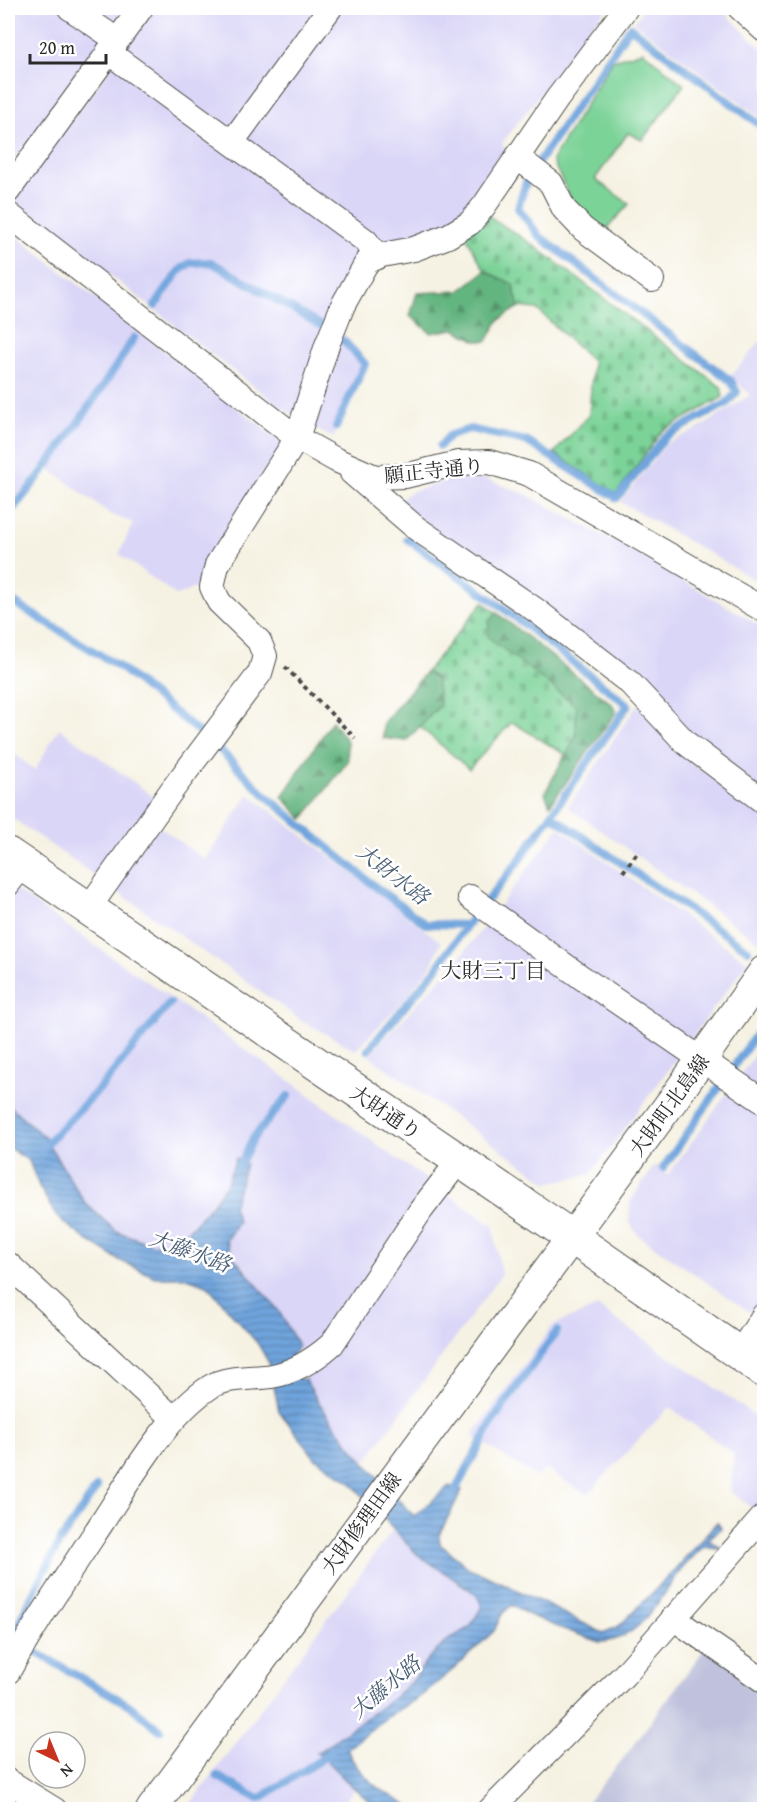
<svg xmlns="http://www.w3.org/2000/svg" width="772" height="1817" font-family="'Gentium Book Plus','Noto Serif JP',serif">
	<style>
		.built { fill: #dad6f7 }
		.industrial { fill: #c0c2dd }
		.forest { fill: url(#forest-firs); stroke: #487056; stroke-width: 1.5 }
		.cemetery { fill: url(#cemetery-stones); stroke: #537f62; stroke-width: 1.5 }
		.green { fill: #7bd398; stroke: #537f62; stroke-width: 1.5 }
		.water { fill: url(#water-rules); stroke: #4e6884; stroke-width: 1.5 }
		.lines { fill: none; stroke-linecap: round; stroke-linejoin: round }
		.stream { stroke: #70a4dd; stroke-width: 8 }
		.minor-casing { stroke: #494947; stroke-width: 26 }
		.tertiary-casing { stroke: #494947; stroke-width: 32 }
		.primary-casing { stroke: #494947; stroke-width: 35 }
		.path { stroke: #494947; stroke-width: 4; stroke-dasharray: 4.5 4.5; stroke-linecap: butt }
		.minor { stroke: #fff; stroke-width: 24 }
		.tertiary { stroke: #fff; stroke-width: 30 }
		.primary { stroke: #fff; stroke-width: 33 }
		.labels { text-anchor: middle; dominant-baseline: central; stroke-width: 5; stroke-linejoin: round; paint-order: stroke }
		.street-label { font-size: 20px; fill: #2b2b2b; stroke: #fff }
		.water-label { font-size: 21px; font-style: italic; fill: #475b72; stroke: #fff }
		.neighbourhood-label { font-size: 21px; fill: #2b2b2b; stroke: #fff }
	</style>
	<defs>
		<pattern id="forest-firs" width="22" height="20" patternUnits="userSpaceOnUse" patternTransform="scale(1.5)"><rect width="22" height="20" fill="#64b580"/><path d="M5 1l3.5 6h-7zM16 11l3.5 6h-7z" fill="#539369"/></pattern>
		<pattern id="cemetery-stones" width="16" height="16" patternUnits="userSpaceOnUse" patternTransform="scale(1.5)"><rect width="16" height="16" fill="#7bd398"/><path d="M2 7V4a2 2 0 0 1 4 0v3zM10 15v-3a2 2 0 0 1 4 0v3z" fill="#6ab583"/></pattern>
		<pattern id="water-rules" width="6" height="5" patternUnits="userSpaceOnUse" patternTransform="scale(1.5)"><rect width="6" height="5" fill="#70a4dd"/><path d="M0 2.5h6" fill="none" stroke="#5c86b3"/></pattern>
	</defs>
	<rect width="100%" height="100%" fill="#fff"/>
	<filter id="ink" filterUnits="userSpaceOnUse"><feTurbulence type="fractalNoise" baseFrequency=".0167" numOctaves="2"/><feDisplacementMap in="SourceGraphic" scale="12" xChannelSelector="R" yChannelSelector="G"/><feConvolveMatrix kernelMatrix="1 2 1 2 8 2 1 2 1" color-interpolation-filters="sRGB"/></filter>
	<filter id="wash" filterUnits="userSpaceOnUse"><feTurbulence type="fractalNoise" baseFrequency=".008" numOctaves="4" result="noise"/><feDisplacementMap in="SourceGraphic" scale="24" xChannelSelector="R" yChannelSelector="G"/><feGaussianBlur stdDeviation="1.35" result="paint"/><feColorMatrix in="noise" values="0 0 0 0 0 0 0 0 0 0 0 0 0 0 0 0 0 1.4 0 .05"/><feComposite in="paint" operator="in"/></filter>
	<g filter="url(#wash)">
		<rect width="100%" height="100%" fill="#f6f2e3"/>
		<!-- built -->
		<path class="built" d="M 8,8 L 125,8 L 8,169 Z
			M 155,8 L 606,8 L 502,143 L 514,174 L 487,215 L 371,270 L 340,330 L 369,363 L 333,438 L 295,417 L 244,379 L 13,200 Z
			M 637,8 L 720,8 L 764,51 L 764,120 L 634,22 L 642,11 Z
			M 8,230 L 284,444 L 254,486 L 204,565 L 201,585 L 177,596 L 119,554 L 133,523 L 110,514 L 55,473 L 41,465 L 8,509 Z
			M 764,337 L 764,585 L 621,502 L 667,443 L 700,428 L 750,395 L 731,376 Z
			M 452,479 L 486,479 L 525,494 L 641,556 L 764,628 L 764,792 L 399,502 L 408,493 Z
			M 638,704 L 677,752 L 764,814 L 764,939 L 761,943 L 568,807 Z
			M 59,728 L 164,804 L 153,822 L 205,860 L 249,794 L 441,942 L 431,966 L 405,999 L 356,1050 L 304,1022 L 8,815 L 8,749 L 35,770 Z
			M 559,828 L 748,962 L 591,1174 L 548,1183 L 369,1056 L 462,955 Z
			M 8,885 L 299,1087 L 373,1142 L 493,1226 L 501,1275 L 364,1463 L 322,1410 L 305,1379 L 307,1373 L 299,1347 L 278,1310 L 231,1254 L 226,1240 L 238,1222 L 233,1206 L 236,1158 L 227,1183 L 193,1226 L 171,1245 L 151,1244 L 116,1231 L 85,1203 L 44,1137 L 8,1104 Z
			M 764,1042 L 764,1322 L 638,1235 L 629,1222 L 630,1202 L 655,1165 L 668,1175 Z
			M 598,1307 L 764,1422 L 764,1517 L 731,1492 L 734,1454 L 669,1407 L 587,1495 L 546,1469 L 537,1477 L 472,1436 L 553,1325 Z
			M 395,1527 L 496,1600 L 473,1636 L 398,1702 L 326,1748 L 358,1783 L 340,1809 L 186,1810 Z"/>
		<!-- industrial -->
		<path class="industrial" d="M 709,1643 L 764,1684 L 764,1809 L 581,1810 L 626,1755 Z"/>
		<!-- forest -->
		<path class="forest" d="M 485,271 L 513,284 L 519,307 L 499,320 L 487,341 L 477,341 L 454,329 L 431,333 L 410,316 L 417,293 L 459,291 Z
			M 497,613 L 612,704 L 616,712 L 550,805 L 545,793 L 575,736 L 487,637 L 489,621 Z
			M 426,672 L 436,678 L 440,705 L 406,741 L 383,738 L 383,723 Z
			M 332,721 L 347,741 L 348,761 L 303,819 L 282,797 Z"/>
		<!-- cemetery -->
		<path class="cemetery" d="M 487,215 L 532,244 L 721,387 L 723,397 L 662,431 L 616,494 L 554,453 L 589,415 L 593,362 L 537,309 L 519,307 L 513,284 L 485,271 L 466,236 Z
			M 483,602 L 497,613 L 489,621 L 488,637 L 576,706 L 576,736 L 566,755 L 512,722 L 469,769 L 420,727 L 440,705 L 436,678 L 426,672 Z"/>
		<!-- green -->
		<path class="green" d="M 643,51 L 684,85 L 642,140 L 628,133 L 595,179 L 629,204 L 604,232 L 578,213 L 552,160 L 613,60 Z"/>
		<!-- water -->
		<path class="water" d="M 8,1104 L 44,1137 L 85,1203 L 116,1231 L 151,1244 L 171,1245 L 193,1226 L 215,1200 L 227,1183 L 236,1158 L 246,1164 L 233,1206 L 238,1222 L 226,1240 L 231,1254 L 278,1310 L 299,1347 L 291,1356 L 299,1379 L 305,1379 C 333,1431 374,1473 414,1516 L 449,1486 L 462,1490 L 439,1535 L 440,1544 L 469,1568 L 507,1585 L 603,1633 L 619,1626 L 667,1578 L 717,1522 L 721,1528 L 708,1540 L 723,1549 L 704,1546 C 695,1555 685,1564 678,1574 C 658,1602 638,1642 599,1642 C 570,1631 538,1622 512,1605 L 502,1614 L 494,1631 L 455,1668 L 420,1697 L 390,1715 L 347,1749 C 359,1779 387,1794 414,1809 C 405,1809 394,1811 385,1809 C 367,1806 333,1765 317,1753 L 396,1696 L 415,1678 L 428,1659 L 448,1640 L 470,1627 L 482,1606 L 476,1594 L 417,1554 L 349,1481 L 315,1458 L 279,1411 L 269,1363 L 258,1344 L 207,1285 L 184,1277 L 155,1277 L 119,1260 L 85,1239 L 56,1216 L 39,1186 L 29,1161 L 8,1147 Z"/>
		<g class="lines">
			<!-- stream -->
			<path class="stream" d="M 155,306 L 179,271 L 190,263 L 211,262 L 320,325
				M 336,427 L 365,364 L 344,341
				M 440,446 L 450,435 L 470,429 L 526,441 L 617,498 L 666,436 L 727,403 L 737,392 L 731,381 L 539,236 L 518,208 L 527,179 L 630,27 L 764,128
				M 8,515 C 55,459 95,400 134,338
				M 407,539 L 502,607 L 628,705 L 551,815
				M 8,599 L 118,666 L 216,746 L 265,795 L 377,888 L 426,924 L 467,925 L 518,862 L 551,815 L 748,950
				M 368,1050 L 434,972 L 467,925
				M 42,1148 L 101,1087 L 170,1003
				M 663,1168 L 764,1023
				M 238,1169 L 254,1137 L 288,1096
				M 452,1496 L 494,1419 L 557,1331
				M 11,1638 L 59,1543 L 97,1487
				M 8,1643 L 11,1638 L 129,1705 L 160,1730
				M 217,1776 L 259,1799 L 331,1753"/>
		</g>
	</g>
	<g filter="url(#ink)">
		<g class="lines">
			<defs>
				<path id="minor" d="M 70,8 L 117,40
					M 740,8 L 764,30
					M 108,52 L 366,241 L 378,257
					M 232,142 L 330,8
					M 517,157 L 551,183 L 564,209 L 583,229 L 652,280
					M 8,191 L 141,8
					M 8,214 L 297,438 L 336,460 L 375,477 L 405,476 L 458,463 L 489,462 L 529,474 L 764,610
					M 352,473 L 416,528 L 537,611 L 630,683 L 686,743 L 764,802
					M 8,884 L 23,864
					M 470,897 L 581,977 L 764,1102
					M 88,909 L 172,790 L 260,673 L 265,656 L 259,641 L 219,602 L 212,587 L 217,565 L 297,438 L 327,345 L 343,305 L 367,262 L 382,255 L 414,249 L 448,236 L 470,223 L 484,206 L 557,99 L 626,8
					M 8,1264 L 174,1419
					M 739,1354 L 764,1315
					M 673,1618 L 764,1681
					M 8,1672 C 37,1620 70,1571 103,1521 C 131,1478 166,1416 210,1387 C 227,1376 253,1379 272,1376 C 295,1372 315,1359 332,1344 L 421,1210 L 458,1162
					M 8,1781 L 55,1810
					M 490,1810 L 624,1675 L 764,1516"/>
				<path id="tertiary" d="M 151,1810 L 675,1097 L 764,971"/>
				<path id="primary" d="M 8,854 L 572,1237 L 764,1371"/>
			</defs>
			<!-- minor casing -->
			<use href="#minor" class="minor-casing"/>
			<!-- tertiary casing -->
			<use href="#tertiary" class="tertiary-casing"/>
			<!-- primary casing -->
			<use href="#primary" class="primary-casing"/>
			<!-- path -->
			<path class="path" d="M 285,667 L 355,738
				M 623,872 L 637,853"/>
			<!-- minor -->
			<use href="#minor" class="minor"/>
			<!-- tertiary -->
			<use href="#tertiary" class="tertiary"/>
			<!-- primary -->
			<use href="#primary" class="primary"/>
		</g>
	</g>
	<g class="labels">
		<!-- street labels -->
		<g class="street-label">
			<text transform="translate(434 470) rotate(-6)">願正寺通り</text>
			<text transform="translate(669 1105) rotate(-54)">大財町北島線</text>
			<text transform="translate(386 1112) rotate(34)">大財通り</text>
			<text transform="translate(361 1523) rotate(-54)">大財修理田線</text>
		</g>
		<!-- water labels -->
		<g class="water-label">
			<text transform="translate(393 874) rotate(38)">大財水路</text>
			<text transform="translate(190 1251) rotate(20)">大藤水路</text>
			<text transform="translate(385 1687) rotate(-40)">大藤水路</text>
		</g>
		<!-- neighbourhood labels -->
		<g class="neighbourhood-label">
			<text x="493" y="970">大財三丁目</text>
		</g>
	</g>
	<!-- margin -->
	<rect width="772" height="1817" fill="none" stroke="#fff" stroke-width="30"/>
	<!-- north arrow -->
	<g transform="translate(57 1760) rotate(137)"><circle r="28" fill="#ffffff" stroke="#aaaaaa" stroke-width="1.5"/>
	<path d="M0-4.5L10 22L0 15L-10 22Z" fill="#c8321e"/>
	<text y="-9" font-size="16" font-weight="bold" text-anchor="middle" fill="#2b2b2b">N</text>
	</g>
	<!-- scale -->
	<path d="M30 54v9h76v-9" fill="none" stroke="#2b2b2b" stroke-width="3"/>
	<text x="39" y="54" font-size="18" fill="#2b2b2b" stroke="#ffffff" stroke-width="4.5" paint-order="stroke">20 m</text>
</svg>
